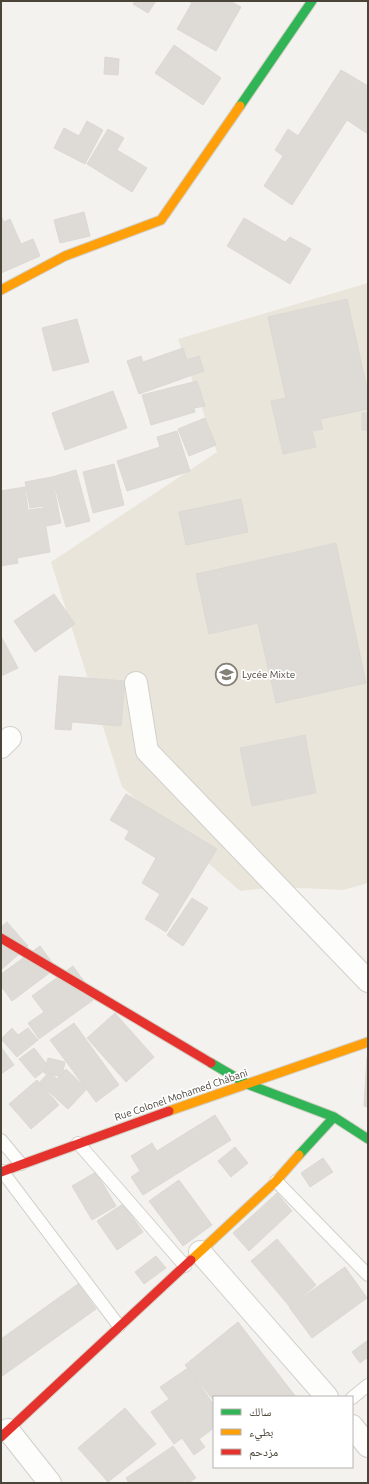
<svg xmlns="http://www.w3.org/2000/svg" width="369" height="1484" font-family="Ubuntu,'Noto Naskh Arabic',sans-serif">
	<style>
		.education { fill: #eae5da }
		.building { fill: #dedbd6; stroke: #dcd9d4 }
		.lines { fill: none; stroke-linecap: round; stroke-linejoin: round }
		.lane-casing { stroke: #d2d0cb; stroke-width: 14 }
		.street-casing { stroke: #d2d0cb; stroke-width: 24 }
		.fast-casing { stroke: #d3cfc5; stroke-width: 11 }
		.slow-casing { stroke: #d3cfc5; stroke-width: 11 }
		.jam-casing { stroke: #d3cfc5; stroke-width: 11 }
		.lane { stroke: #fdfdfc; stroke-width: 12 }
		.street { stroke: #fdfdfc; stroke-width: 22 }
		.fast { stroke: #30b455; stroke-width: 9 }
		.slow { stroke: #ff9f0a; stroke-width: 9 }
		.jam { stroke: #e5322d; stroke-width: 9 }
		.labels { text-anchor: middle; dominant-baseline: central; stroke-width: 3.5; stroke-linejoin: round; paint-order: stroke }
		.poi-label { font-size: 10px; fill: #4b4439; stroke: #fff; text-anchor: start }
		.street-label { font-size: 10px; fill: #4b4439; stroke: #fff }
	</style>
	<rect width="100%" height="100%" fill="#f4f2ee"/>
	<!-- education -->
	<path class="education" d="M 368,283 L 368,883 L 343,890 L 277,887 L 240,891 L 122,787 L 51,562 L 217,452 L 178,339 Z"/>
	<!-- building -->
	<path class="building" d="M 135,1 L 156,1 L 148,13 L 133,4 Z
		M 188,1 L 230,1 L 241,7 L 216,51 L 177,29 L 192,3 Z
		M 174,45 L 221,78 L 203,105 L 155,73 Z
		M 105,57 L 119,59 L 118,75 L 104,74 Z
		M 341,70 L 368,86 L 368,134 L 347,120 L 292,205 L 264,186 L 283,156 L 275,150 L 288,129 L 298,136 Z
		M 87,121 L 103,130 L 85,164 L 54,148 L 64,128 L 79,136 Z
		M 108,129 L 124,138 L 117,150 L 147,168 L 132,192 L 87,164 Z
		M 84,212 L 90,236 L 60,243 L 54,220 Z
		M 1,216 L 4,222 L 10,219 L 21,244 L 33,239 L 40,256 L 1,273 Z
		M 244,218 L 285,242 L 290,237 L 311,249 L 290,284 L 227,246 Z
		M 347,299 L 368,393 L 368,409 L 320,419 L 323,429 L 312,431 L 316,447 L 283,454 L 271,401 L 286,398 L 268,317 Z
		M 77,319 L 89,362 L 53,371 L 42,328 Z
		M 183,348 L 187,360 L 199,356 L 204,371 L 139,394 L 127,361 L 141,356 L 143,362 Z
		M 197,381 L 205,406 L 194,408 L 195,412 L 151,425 L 142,395 Z
		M 113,391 L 127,428 L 65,450 L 52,413 Z
		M 362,413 L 368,413 L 368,430 L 362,430 Z
		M 205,418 L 216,445 L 189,456 L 178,429 Z
		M 177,431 L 190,471 L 127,491 L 117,461 L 160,447 L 157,437 Z
		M 114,464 L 124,505 L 93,513 L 83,472 Z
		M 76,470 L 90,521 L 66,527 L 52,477 Z
		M 52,477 L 61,523 L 47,526 L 43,506 L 30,508 L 25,482 Z
		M 25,487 L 28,510 L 43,508 L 50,552 L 17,558 L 18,563 L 1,566 L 1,491 Z
		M 241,499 L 248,532 L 186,545 L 179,512 Z
		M 336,543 L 366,683 L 276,703 L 258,623 L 209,634 L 196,574 Z
		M 54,594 L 75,624 L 35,652 L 14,621 Z
		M 1,636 L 18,668 L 1,676 Z
		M 59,676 L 125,681 L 121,726 L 72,722 L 71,730 L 55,729 Z
		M 305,735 L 316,793 L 252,806 L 240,748 Z
		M 126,794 L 217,849 L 166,932 L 145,919 L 160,894 L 142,883 L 156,858 L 125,839 L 129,831 L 110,820 Z
		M 192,898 L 208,908 L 183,946 L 167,935 Z
		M 7,922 L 28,946 L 1,970 L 1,927 Z
		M 40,946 L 56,968 L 12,1001 L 1,986 L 1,974 Z
		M 73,966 L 96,998 L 39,1039 L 28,1023 L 44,1012 L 32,996 Z
		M 115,1013 L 154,1057 L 126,1082 L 87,1038 Z
		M 74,1023 L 119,1085 L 96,1102 L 50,1040 Z
		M 12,1028 L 18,1035 L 28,1028 L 38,1040 L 17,1057 L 1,1039 Z
		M 1,1047 L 14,1065 L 1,1074 Z
		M 34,1048 L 49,1067 L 35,1078 L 19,1059 Z
		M 367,1057 L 368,1057 L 368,1107 L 364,1106 Z
		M 48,1058 L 65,1062 L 62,1077 L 44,1073 Z
		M 66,1069 L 87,1089 L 68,1109 L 39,1083 L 49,1072 L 57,1079 Z
		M 37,1080 L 59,1105 L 31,1129 L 9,1104 Z
		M 215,1115 L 231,1140 L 143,1195 L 131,1177 L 140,1171 L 131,1156 L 152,1143 L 157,1151 Z
		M 235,1147 L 248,1163 L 231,1177 L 218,1161 Z
		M 323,1158 L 333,1172 L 310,1187 L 301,1173 Z
		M 96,1172 L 116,1206 L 92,1220 L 72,1186 Z
		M 179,1180 L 212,1225 L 183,1246 L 149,1201 Z
		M 277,1193 L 292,1211 L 249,1251 L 233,1233 Z
		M 123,1204 L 143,1232 L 117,1250 L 97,1221 Z
		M 277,1239 L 316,1285 L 290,1307 L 251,1261 Z
		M 156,1256 L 166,1268 L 144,1284 L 135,1272 Z
		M 345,1267 L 367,1298 L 312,1338 L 289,1307 Z
		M 78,1284 L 96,1309 L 1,1377 L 1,1339 Z
		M 238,1322 L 296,1397 L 214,1397 L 214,1401 L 185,1365 Z
		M 368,1340 L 368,1357 L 360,1363 L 352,1352 Z
		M 188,1368 L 214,1405 L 214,1428 L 199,1439 L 205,1447 L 194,1455 L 182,1438 L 174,1444 L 151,1412 L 169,1399 L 160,1387 Z
		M 125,1408 L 156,1444 L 108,1482 L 78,1448 Z
		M 173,1446 L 196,1478 L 188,1483 L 129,1483 L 126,1478 Z"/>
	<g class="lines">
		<defs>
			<path id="lane" d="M 1,1140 L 21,1164
				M 78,1143 L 185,1266
				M 2,1171 L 119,1326
				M 276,1181 L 368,1275
				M 352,1398 L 368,1385"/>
			<path id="street" d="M 136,683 L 147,751 L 368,981
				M 1,747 L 10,738
				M 200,1252 L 327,1397
				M 352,1426 L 368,1446
				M 8,1430 L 50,1483"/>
			<path id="fast" d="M 240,106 L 312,1
				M 211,1063 L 247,1084 L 334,1117 L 368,1139
				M 299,1155 L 334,1117"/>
			<path id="slow" d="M 1,290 L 65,256 L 161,220 L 240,106
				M 169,1111 L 368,1042
				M 191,1260 L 276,1181 L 299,1155"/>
			<path id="jam" d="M 1,938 L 211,1063
				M 1,1172 L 169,1111
				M 1,1437 L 191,1260"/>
		</defs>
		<!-- lane casing -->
		<use href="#lane" class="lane-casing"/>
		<!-- street casing -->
		<use href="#street" class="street-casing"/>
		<!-- fast casing -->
		<use href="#fast" class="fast-casing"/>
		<!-- slow casing -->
		<use href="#slow" class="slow-casing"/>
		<!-- jam casing -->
		<use href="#jam" class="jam-casing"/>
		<!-- lane -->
		<use href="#lane" class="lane"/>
		<!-- street -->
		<use href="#street" class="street"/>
		<!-- fast -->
		<use href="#fast" class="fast"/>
		<!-- slow -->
		<use href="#slow" class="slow"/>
		<!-- jam -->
		<use href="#jam" class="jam"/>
	</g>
	<!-- icons -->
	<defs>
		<symbol id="school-ring" viewBox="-11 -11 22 22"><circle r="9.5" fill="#fff" stroke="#868178" stroke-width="1.5"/><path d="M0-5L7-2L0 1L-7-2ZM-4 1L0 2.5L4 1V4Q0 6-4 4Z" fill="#868178"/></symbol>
	</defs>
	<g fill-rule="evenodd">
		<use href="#school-ring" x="214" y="662" width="25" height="25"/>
	</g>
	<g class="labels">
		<!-- poi labels -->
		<g class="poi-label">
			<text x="242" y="674">Lycée Mixte</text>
		</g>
		<!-- street labels -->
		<g class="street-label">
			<text transform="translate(181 1095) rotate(-19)">Rue Colonel Mohamed Châbani</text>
		</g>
	</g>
	<!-- border -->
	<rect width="369" height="1484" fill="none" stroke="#4b4439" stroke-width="4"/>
	<!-- legend -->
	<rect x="213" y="1396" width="140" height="72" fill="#ffffff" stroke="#b7b4b0"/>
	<rect x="221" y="1409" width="20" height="6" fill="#30b455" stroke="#b7b4b0"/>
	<text x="249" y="1416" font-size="12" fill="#4b4439">سالك</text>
	<rect x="221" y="1429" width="20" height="6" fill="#ff9f0a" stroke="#b7b4b0"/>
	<text x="249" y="1436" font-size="12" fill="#4b4439">بطيء</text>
	<rect x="221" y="1449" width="20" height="6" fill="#e5322d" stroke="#b7b4b0"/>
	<text x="249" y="1456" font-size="12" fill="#4b4439">مزدحم</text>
</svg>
